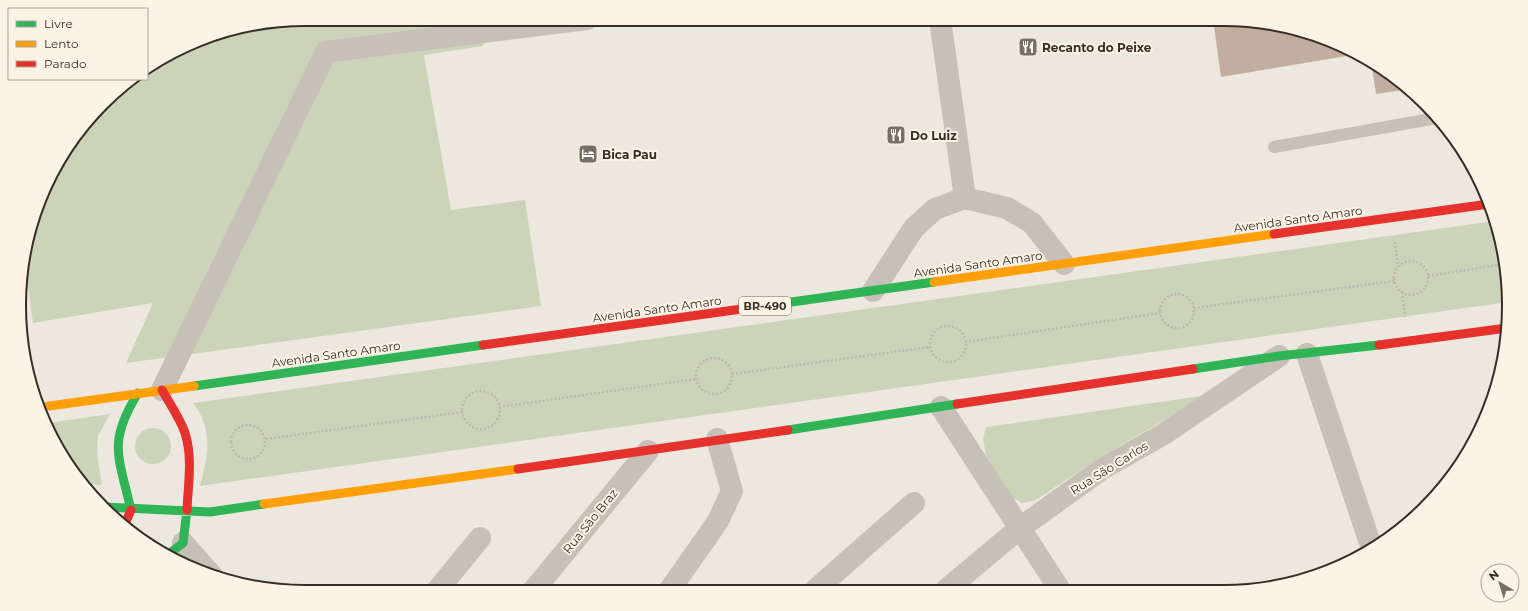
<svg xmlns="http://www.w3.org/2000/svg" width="1528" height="611" font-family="Montserrat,sans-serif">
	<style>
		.green { fill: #cbd4b8 }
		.building { fill: #c2ae9f }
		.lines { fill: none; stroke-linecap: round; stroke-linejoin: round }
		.path { stroke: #bfb8b0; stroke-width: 2.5; stroke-dasharray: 2 2; stroke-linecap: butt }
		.lane { stroke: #c6c0b8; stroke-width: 12 }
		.street { stroke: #c6c0b8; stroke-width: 22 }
		.fast { stroke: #30b455; stroke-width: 9 }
		.slow { stroke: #ff9f0a; stroke-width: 9 }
		.jam { stroke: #e5322d; stroke-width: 9 }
		.labels { text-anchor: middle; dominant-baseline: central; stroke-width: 4; stroke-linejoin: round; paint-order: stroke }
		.shield { fill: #faf3e6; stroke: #726860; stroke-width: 1 }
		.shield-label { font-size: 11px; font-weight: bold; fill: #372d26 }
		.poi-label { font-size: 12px; font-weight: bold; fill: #372d26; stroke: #faf3e6; text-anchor: start }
		.street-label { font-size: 12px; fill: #372d26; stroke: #faf3e6 }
		.rim { fill: none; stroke: #372d26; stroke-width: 2 }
	</style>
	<rect width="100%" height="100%" fill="#ede8df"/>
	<!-- green -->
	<path class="green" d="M 306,19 L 491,19 L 483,46 L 424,55 L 451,210 L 525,200 L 541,306 L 126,363 L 153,303 L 33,323 L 24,259 L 34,213 L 57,162 L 117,90 L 132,79 L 147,79 L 147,68 L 162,57 L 213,34 Z
		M 1495,221 C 1505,246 1509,276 1508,302 L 200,486 C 208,456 214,430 193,403 Z
		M 1208,395 L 1099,458 L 1036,500 L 1022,503 L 1009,496 L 986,455 L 983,439 L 986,427 Z
		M 110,414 L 98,436 L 97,455 L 102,485 L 82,484 L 58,449 L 48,423 Z
		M135 446a18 18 0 1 1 36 0a18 18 0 1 1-36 0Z"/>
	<!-- building -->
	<path class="building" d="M 1213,19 L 1222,19 L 1314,34 L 1359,54 L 1221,77 Z
		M 1371,61 L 1384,70 L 1409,89 L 1376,94 Z"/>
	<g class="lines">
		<!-- path -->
		<path class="path" d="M 341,25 L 344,19
			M 1395,242 L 1398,267
			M1394 278a17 17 0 1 1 34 0a17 17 0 1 1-34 0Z
			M 1428,276 L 1505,264
			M 1402,292 L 1405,317
			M1160 311a17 17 0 1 1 34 0a17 17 0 1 1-34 0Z
			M 1194,308 L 1395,281
			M930 344a18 18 0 1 1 36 0a18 18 0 1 1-36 0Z
			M 965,342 L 1160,313
			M696 376a18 18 0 1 1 36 0a18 18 0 1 1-36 0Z
			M 732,374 L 930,347
			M462 410a19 19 0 1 1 38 0a19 19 0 1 1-38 0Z
			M 499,407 L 696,379
			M231 442a17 17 0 1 1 34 0a17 17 0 1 1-34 0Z
			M 266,439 L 463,412"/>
		<!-- lane -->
		<path class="lane" d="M 1274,147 L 1437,118"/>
		<!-- street -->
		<path class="street" d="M 965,198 L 1007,208 L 1032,223 L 1064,264
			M 873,291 L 914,228 L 935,209 L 965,198 L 940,19
			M 1307,354 L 1371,546
			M 162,390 L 326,52 L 587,19
			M 941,407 L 1060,590
			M 183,543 L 213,577
			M 946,590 L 1020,528 L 1102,469 L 1164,434 L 1279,356
			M 533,591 L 648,451
			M 669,591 L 718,521 L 732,491 L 717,439
			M 814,591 L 914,503
			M 436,592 L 480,538"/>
		<!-- fast -->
		<path class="fast" d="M 763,306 L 934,282
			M 1193,369 L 1279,356 L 1379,345
			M 194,386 L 483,345
			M 788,430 L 957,404
			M 104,507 L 210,512 L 264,504
			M 131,510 C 119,457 107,443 138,393
			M 170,553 L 183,543 L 187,510"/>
		<!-- slow -->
		<path class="slow" d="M 934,282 L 1274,234
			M 42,407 L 194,386
			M 264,504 L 518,469"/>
		<!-- jam -->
		<path class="jam" d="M 1274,234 L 1489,204
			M 483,345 L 763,306
			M 1379,345 L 1507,328
			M 162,390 C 170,404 180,418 185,433 C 193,458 188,485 187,510
			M 957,404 L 1193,369
			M 518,469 L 788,430
			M 124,526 L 131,510"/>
	</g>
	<!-- icons -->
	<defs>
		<symbol id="restaurant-square" viewBox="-11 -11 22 22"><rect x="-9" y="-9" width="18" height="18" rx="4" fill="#776e67" stroke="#faf3e6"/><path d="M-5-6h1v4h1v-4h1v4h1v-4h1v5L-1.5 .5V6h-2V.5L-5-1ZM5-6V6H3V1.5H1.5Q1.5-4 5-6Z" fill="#fff"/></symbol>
		<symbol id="hotel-square" viewBox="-11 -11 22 22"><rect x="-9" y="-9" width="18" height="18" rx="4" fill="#776e67" stroke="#faf3e6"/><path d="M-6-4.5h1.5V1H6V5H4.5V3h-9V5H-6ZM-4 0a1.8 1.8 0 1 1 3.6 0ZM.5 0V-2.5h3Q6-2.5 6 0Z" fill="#fff"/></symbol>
	</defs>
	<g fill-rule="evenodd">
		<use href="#restaurant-square" x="1017" y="36" width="22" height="22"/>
		<use href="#restaurant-square" x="885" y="124" width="22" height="22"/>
		<use href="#hotel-square" x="577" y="143" width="22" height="22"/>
	</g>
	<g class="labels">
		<!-- shield labels -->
		<rect class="shield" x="739" y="297" width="52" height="18" rx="3"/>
		<g class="shield-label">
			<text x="765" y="306">BR-490</text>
		</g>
		<!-- poi labels -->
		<g class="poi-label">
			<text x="1042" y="47">Recanto do Peixe</text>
			<text x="910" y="135">Do Luiz</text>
			<text x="602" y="154">Bica Pau</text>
		</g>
		<!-- street labels -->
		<g class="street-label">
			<text transform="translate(1298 219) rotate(-8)">Avenida Santo Amaro</text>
			<text transform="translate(978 264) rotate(-8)">Avenida Santo Amaro</text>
			<text transform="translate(657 309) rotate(-8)">Avenida Santo Amaro</text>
			<text transform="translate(336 354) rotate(-8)">Avenida Santo Amaro</text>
			<text transform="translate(1109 468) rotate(-32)">Rua São Carlos</text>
			<text transform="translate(590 521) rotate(-51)">Rua São Braz</text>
		</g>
	</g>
	<!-- crop -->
	<path d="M0 0H1528V611H0ZM305 26H1223A279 279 0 0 1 1502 305V306A279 279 0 0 1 1223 585H305A279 279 0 0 1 26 306V305A279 279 0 0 1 305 26Z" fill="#faf3e6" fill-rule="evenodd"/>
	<path class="rim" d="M305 26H1223A279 279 0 0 1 1502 305V306A279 279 0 0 1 1223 585H305A279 279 0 0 1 26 306V305A279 279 0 0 1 305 26Z"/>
	<!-- legend -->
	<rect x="8" y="8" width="140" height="72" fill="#faf3e6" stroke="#aca499"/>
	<rect x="16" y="21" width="20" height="6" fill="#30b455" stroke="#aca499"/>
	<text x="44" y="28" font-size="12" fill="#372d26">Livre</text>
	<rect x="16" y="41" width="20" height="6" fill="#ff9f0a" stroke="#aca499"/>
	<text x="44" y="48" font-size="12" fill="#372d26">Lento</text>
	<rect x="16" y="61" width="20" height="6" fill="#e5322d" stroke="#aca499"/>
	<text x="44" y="68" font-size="12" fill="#372d26">Parado</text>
	<!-- north arrow -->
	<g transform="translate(1500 583) rotate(322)"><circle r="19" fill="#faf3e6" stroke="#aca499"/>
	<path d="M0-3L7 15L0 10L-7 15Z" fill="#776e67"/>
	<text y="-6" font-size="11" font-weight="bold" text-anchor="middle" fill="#372d26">N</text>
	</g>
</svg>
